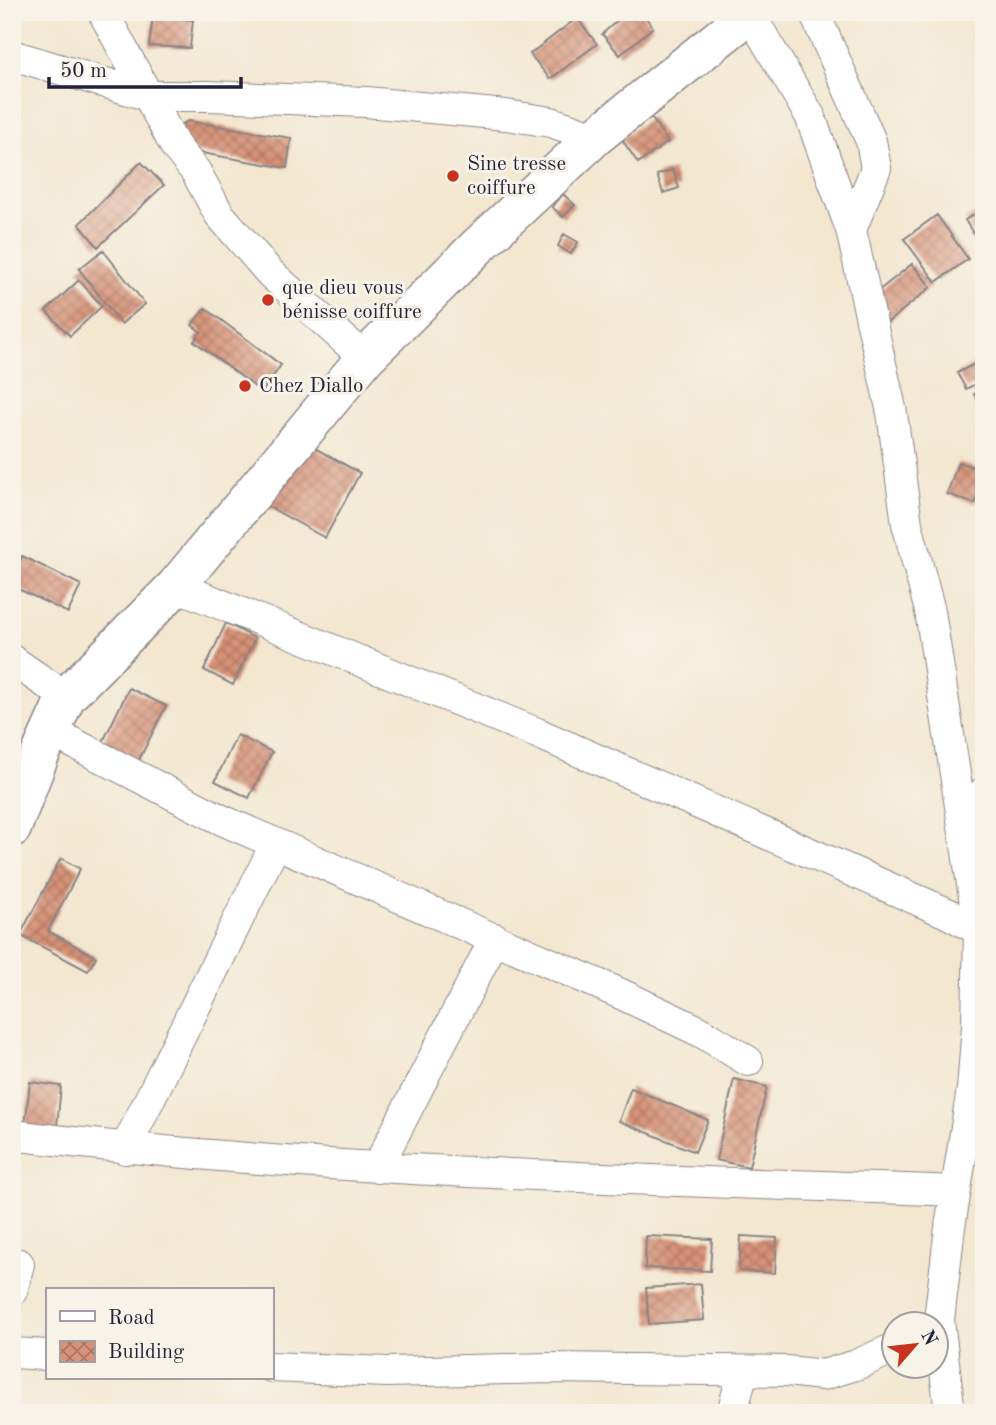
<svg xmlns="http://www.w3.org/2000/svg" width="996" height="1425" font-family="'Old Standard TT',serif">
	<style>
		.building { fill: url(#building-cross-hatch) }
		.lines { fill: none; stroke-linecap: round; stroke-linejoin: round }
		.minor-casing { stroke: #8a8486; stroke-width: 32 }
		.tertiary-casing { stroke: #8a8486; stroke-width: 41 }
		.minor { stroke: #fff; stroke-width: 30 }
		.tertiary { stroke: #fff; stroke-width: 38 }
		.poi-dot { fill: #c8321e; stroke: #f7f3e8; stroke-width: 2.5 }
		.labels { text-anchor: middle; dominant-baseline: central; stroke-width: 6; stroke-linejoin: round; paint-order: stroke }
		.poi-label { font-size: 21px; fill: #22223b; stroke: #f7f3e8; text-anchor: start }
	</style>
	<defs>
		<pattern id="building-cross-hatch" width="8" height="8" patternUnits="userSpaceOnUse" patternTransform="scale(1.75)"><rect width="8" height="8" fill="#d79277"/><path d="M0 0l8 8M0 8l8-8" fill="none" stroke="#ae7763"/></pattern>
	</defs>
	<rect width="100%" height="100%" fill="#f7f3e8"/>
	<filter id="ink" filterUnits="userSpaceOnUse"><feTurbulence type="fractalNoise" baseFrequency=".0143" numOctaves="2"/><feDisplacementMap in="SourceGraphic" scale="14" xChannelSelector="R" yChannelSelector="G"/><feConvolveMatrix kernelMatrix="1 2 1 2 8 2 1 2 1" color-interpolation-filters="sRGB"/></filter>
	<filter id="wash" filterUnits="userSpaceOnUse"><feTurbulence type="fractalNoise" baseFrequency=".00686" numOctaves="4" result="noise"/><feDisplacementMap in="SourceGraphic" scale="28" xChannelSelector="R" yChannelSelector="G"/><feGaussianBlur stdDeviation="1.57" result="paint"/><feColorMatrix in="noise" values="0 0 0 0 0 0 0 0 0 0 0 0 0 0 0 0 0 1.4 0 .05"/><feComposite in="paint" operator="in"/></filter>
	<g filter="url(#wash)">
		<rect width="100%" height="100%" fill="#f3e7d0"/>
		<g id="blocks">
			<!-- building -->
			<path class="building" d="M 627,12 L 641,12 L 653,27 L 620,55 L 602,34 Z
				M 153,16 L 193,20 L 190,48 L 149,46 Z
				M 577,18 L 597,44 L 550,79 L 530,54 Z
				M 651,117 L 668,142 L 638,163 L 621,138 Z
				M 188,121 L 291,138 L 287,168 L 185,150 L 173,129 Z
				M 141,162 L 164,185 L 98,247 L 79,224 Z
				M 673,170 L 679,188 L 663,193 L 657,175 Z
				M 563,194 L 575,205 L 563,217 L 552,207 Z
				M 984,208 L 984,246 L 982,248 L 965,220 Z
				M 937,215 L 968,259 L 936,282 L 904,239 Z
				M 564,234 L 578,242 L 571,254 L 558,246 Z
				M 103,250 L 145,304 L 121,324 L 79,269 Z
				M 912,264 L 931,287 L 882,327 L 873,295 Z
				M 79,280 L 102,306 L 70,336 L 46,311 Z
				M 205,308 L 281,365 L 262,392 L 194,341 L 201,332 L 192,325 Z
				M 984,359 L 984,380 L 966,389 L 957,373 Z
				M 984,389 L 984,412 L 974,394 Z
				M 300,440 L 360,473 L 325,538 L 255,499 Z
				M 958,462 L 984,471 L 984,479 L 975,504 L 947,494 Z
				M 22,556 L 81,585 L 68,613 L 12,586 L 12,575 Z
				M 226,623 L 255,638 L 233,685 L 204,670 Z
				M 129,688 L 166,706 L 135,768 L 99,750 Z
				M 237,735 L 272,752 L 249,798 L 215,781 Z
				M 61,858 L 80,869 L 48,931 L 96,957 L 88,971 L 20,935 Z
				M 734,1079 L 767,1087 L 749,1167 L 716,1160 Z
				M 30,1082 L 61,1086 L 56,1137 L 24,1134 Z
				M 631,1088 L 708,1120 L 695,1152 L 619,1121 Z
				M 646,1236 L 712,1239 L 710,1271 L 645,1268 Z
				M 741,1236 L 777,1238 L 775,1273 L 739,1271 Z
				M 701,1284 L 704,1320 L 649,1324 L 646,1288 Z"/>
		</g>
	</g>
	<g filter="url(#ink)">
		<use href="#blocks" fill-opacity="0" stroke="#8a8486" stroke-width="2"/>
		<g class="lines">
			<defs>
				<path id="minor" d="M 103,12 L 175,146 L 196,172 L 219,214 L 270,273 L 365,358
					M 814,12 L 871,141 L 876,168 L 851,230
					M 750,14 L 810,116 L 851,230 L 892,413 L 907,524 L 930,611 L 979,930 L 977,1026 L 972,1089 L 950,1227 L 939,1320 L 934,1324
					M 12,55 L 149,96 L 209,96 L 366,102 L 506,115 L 551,122 L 595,137
					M 176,586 L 537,733 L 947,913 L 979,930
					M 12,660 L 66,697
					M 50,731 L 222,820 L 621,994 L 701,1032 L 748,1061
					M 964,837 L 984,792
					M 12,1135 C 325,1173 641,1179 956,1191
					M 125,1149 L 275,845
					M 377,1168 L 495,938
					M 12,1291 L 19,1264
					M 939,1320 L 950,1413
					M 12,1353 L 47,1355
					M 271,1367 L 387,1372 L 550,1368 L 787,1371 L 823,1375 L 856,1365 L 894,1348
					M 732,1413 L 743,1371"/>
				<path id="tertiary" d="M 12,828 L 40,755 L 66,697 L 176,586 L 365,358 L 477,247 L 595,137 L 752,12"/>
			</defs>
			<!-- minor casing -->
			<use href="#minor" class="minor-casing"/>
			<!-- tertiary casing -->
			<use href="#tertiary" class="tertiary-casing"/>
			<!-- minor -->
			<use href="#minor" class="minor"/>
			<!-- tertiary -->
			<use href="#tertiary" class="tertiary"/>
		</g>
	</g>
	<!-- markers -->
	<g class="poi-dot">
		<circle cx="453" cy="176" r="7"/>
		<circle cx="268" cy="300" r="7"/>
		<circle cx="245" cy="386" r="7"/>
	</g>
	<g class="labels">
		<!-- poi labels -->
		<g class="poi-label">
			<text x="467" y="164">Sine tresse<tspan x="467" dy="24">coiffure</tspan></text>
			<text x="282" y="288">que dieu vous<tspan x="282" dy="24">bénisse coiffure</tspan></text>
			<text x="259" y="386">Chez Diallo</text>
		</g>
	</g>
	<!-- margin -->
	<rect width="996" height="1425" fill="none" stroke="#f7f3e8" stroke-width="42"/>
	<!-- legend -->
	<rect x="46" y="1288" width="228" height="91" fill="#f7f3e8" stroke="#a29fa3" stroke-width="2"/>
	<rect x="60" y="1311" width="35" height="10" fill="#ffffff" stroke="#a29fa3" stroke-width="2"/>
	<text x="108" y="1324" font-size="21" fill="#22223b">Road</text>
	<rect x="60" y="1341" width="35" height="21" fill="url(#building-cross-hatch)" stroke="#a29fa3" stroke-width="2"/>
	<text x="108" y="1358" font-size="21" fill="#22223b">Building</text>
	<!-- north arrow -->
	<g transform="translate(915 1345) rotate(62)"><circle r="33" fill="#f7f3e8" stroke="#a29fa3" stroke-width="2"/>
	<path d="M0-5L12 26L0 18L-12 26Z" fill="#c8321e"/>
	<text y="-10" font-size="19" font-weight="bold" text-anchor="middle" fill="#22223b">N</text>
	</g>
	<!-- scale -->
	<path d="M49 77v10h192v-10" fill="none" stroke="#22223b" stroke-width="3.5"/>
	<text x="60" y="77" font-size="21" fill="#22223b" stroke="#f7f3e8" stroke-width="5" paint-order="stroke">50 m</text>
</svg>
